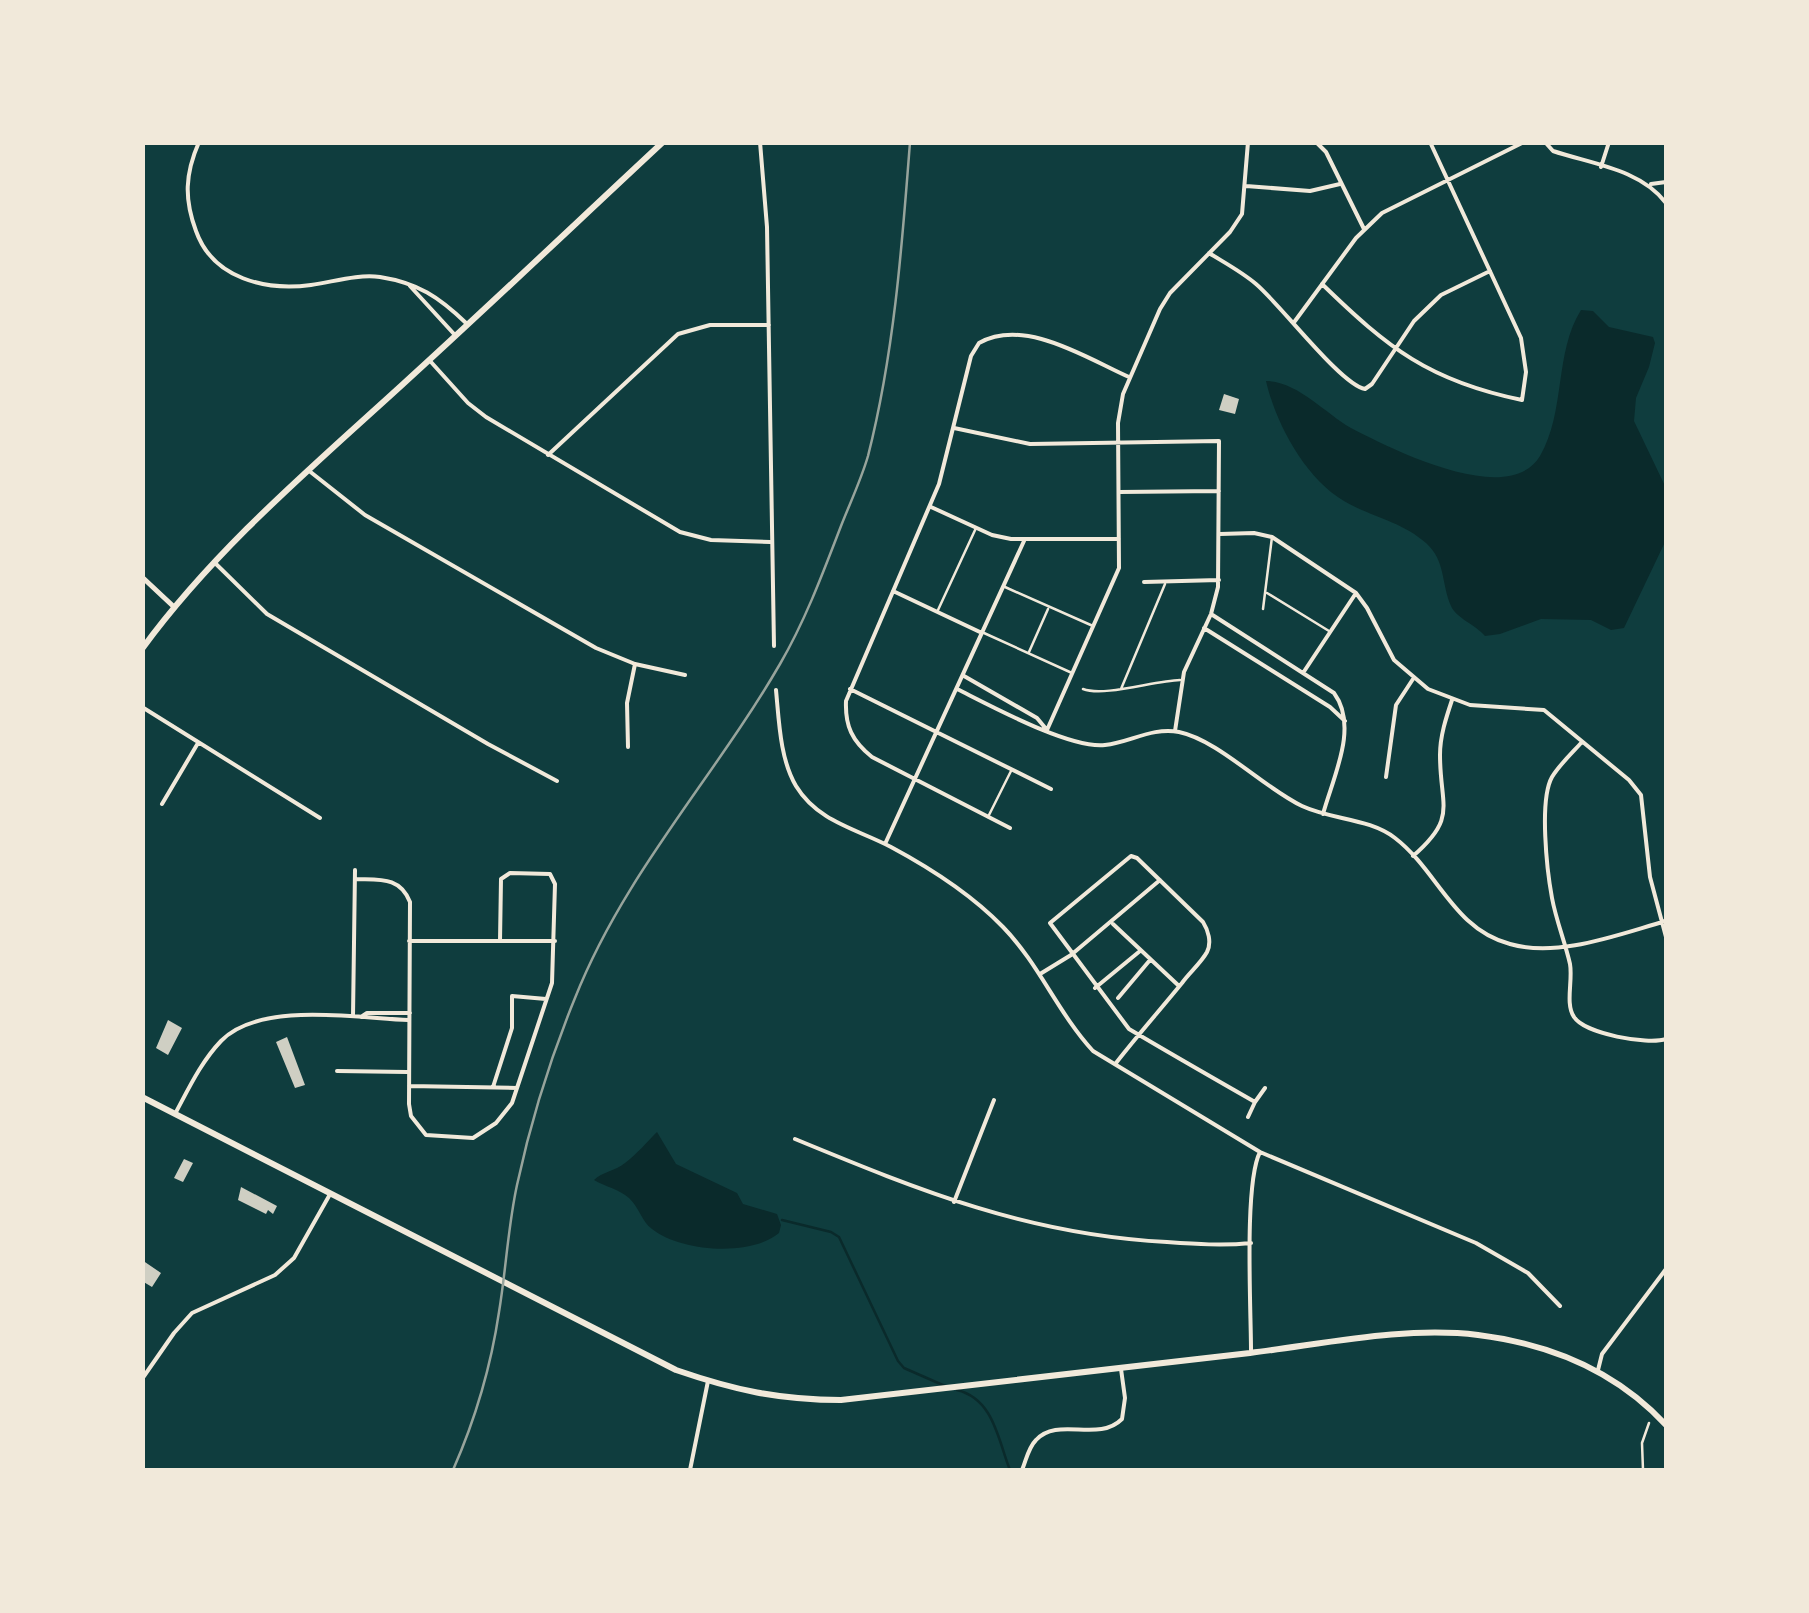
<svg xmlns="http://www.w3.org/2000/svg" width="1809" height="1613" font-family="Lato,sans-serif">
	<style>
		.water { fill: #0a2a2b }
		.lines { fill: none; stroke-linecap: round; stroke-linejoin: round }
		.stream { stroke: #0a2a2b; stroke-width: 2.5 }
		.building { fill: #cfcfc3 }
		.path { stroke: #f1e9da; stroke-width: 2.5 }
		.service { stroke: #f1e9da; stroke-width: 2.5 }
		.minor { stroke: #f1e9da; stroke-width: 4 }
		.tertiary { stroke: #f1e9da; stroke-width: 5 }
		.primary { stroke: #f1e9da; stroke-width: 6 }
		.rail { stroke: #97a49c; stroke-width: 2.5 }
	</style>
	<rect width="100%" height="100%" fill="#0f3d3e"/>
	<!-- water -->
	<path class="water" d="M 1581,310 L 1593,311 L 1609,327 L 1653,337 L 1655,343 L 1649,367 L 1636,398 L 1634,421 L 1666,488 L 1666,540 L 1624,628 L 1611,630 L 1591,620 L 1541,619 L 1500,634 L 1485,636 C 1476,625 1456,618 1451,606 C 1441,583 1446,561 1426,543 C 1401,521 1371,517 1344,501 C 1305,478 1276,424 1266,381 C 1297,381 1325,413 1351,428 C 1390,448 1508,509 1540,456 C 1566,411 1554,353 1581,310 Z
		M 657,1132 L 676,1164 L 737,1193 L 743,1204 L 777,1214 L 781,1225 L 779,1233 C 751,1257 681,1252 652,1229 C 642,1222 639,1207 629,1198 C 619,1189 606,1187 594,1180 C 602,1172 615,1171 625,1163 C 637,1154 647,1142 657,1132 Z"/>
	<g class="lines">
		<!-- stream -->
		<path class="stream" d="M 782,1220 L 831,1232 L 839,1237 L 898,1361 L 904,1368 L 945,1386
			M 957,1390 C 994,1399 998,1440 1010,1470"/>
	</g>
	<!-- building -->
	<path class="building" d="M 1224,394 L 1239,399 L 1235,414 L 1219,410 Z
		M 168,1020 L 182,1028 L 168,1055 L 156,1048 Z
		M 287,1037 L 305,1085 L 295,1088 L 276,1042 Z
		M 184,1159 L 193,1163 L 183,1182 L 174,1178 Z
		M 241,1187 L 277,1206 L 273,1214 L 268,1210 L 266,1214 L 238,1200 Z
		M 142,1260 L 161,1273 L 152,1287 L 142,1281 Z"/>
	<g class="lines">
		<!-- path -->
		<path class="path" d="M 1643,1470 L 1642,1443 L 1649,1423"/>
		<!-- service -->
		<path class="service" d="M 1005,587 L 1093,626
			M 1267,593 L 1329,631
			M 1263,609 L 1272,537
			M 938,610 L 976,528
			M 984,633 L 1072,673
			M 1029,652 L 1048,609
			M 1083,689 C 1104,697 1153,681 1180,680
			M 1121,689 L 1165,584
			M 988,817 L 1011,771"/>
		<!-- minor -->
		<path class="minor" d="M 199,142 C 185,174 184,199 196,231 C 213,279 266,291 311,285 C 333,282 357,274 380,277 C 418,283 439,297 466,323
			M 760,142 L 767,227 L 774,646
			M 1316,142 L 1326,152 L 1364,229
			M 1545,142 L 1553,151 C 1592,164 1640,169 1666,203
			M 1601,167 L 1609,142
			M 1651,184 L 1666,182
			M 1246,186 L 1310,191 L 1340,184
			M 1209,253 C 1225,263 1242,272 1256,284 C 1281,305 1341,385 1365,389 L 1372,384 L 1414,321 L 1441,295 L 1490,271
			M 1322,284 C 1388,348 1429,381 1522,400 L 1526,372 L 1521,338 L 1430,142
			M 410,286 L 454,334
			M 1295,321 L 1356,238 L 1382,213 L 1524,142
			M 431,362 L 468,403 L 486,417 L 680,532 L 711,540 L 770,542
			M 954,428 L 1030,444 L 1219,441 L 1218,587 L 1211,614 L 1184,672 L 1175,731
			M 548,455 L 678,334 L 710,325 L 769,325
			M 308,470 L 365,515 L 596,648 L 635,664 L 685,675
			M 1119,492 L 1219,491
			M 931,507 L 992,535 L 1011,539 L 1119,539
			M 1220,534 L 1254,533 L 1272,537 L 1356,593 L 1367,608 L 1394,660 L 1428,689 L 1470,705 L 1544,710 L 1629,780 L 1641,795 L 1650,877 L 1666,937
			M 214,562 L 267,614 L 488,744 L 557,781
			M 1144,582 L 1219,580
			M 893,591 L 982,633
			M 1211,614 L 1334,693 C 1359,727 1333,777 1323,814
			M 1204,628 L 1330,707 L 1345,721
			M 1303,673 L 1356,593
			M 964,676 L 1037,718 L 1047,730
			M 850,689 L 1051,789
			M 957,689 C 991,706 1070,749 1105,745 C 1131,742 1152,727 1179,732 C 1218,740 1264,788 1302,806 C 1332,820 1369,818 1395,838 C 1438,871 1453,929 1510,944 C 1559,958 1619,934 1666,921
			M 776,690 C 779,721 780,759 796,786 C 818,822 857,829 891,847 C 932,869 971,894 1003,927 C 1039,964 1058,1013 1093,1051 L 1260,1152 L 1476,1243 L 1528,1273 L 1560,1306
			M 142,707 L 320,818
			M 1047,730 L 1119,568 L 1118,423 L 1123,394 L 1160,309 L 1170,293 L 1230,232 L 1242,214 L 1248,142
			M 1582,742 C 1572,753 1560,764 1552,777 C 1539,800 1547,871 1552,898 C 1556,920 1565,942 1570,964 C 1573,980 1565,1004 1574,1017 C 1585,1034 1647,1045 1666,1039
			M 628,747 L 627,703 L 635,664
			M 1386,777 L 1396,705 L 1413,679
			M 162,804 L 198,743
			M 1010,828 L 872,757 C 852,741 845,726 846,701 L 939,484 L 971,356 L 979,343 C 1025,317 1088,359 1129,377
			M 885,844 L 1024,541
			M 1413,856 C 1458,817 1440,807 1440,755 C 1440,736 1446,718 1452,700
			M 355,879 C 379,880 400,876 410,902 L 409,1104 L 411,1116 L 426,1135 L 473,1138 L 496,1123 L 512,1103 L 552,983 L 555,884 L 550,874 L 510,873 L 501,879 L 500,941
			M 1113,924 L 1179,986
			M 409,941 L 555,941
			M 1040,974 L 1071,955 L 1160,880
			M 1095,988 L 1140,951
			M 1118,998 L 1150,960
			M 353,1016 L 355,870
			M 361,1017 L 367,1013 L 410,1013
			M 1116,1063 C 1137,1036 1160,1010 1182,983 C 1189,973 1201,963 1207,952 C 1212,942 1208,930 1203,922 L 1137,858 L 1131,856 L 1050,923 L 1129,1029 C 1171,1054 1213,1078 1255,1102 L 1265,1088
			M 337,1071 L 407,1072
			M 409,1086 L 517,1088
			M 493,1087 L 512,1028 L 512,996 L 546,999
			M 175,1114 C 189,1088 201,1062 221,1041 C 259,1001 357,1018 408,1020
			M 1248,1117 L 1255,1102
			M 795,1139 C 921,1191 1029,1235 1167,1242 C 1195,1244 1223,1246 1251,1243
			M 954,1202 L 994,1100
			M 1251,1350 C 1251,1309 1244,1183 1260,1152
			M 1598,1370 L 1602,1354 L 1666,1269
			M 142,1379 L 174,1333 L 192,1313 L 275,1275 L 294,1258 L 329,1196
			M 690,1470 L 708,1381
			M 1022,1470 C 1026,1461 1028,1448 1036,1440 C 1058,1416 1098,1443 1122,1419 L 1125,1398 L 1121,1369"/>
		<!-- tertiary -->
		<path class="tertiary" d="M 142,577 L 173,606"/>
		<!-- primary -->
		<path class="primary" d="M 142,649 C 215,549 311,468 402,385 C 490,305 576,223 663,142
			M 142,1097 L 676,1370 C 734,1390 779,1400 841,1400 C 978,1385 1114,1369 1250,1353 C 1324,1344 1404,1326 1478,1335 C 1550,1344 1616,1371 1666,1425"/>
		<!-- rail -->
		<path class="rail" d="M 453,1470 C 475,1420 491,1366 499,1312 C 506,1270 508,1226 517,1185 C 531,1120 550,1059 575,998 C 624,874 714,778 780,664 C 805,621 823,573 841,526 C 850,503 861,480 868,456 C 894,354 902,247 910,142"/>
	</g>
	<!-- border -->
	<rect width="1809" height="1613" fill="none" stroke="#f1e9da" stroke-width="290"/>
</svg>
